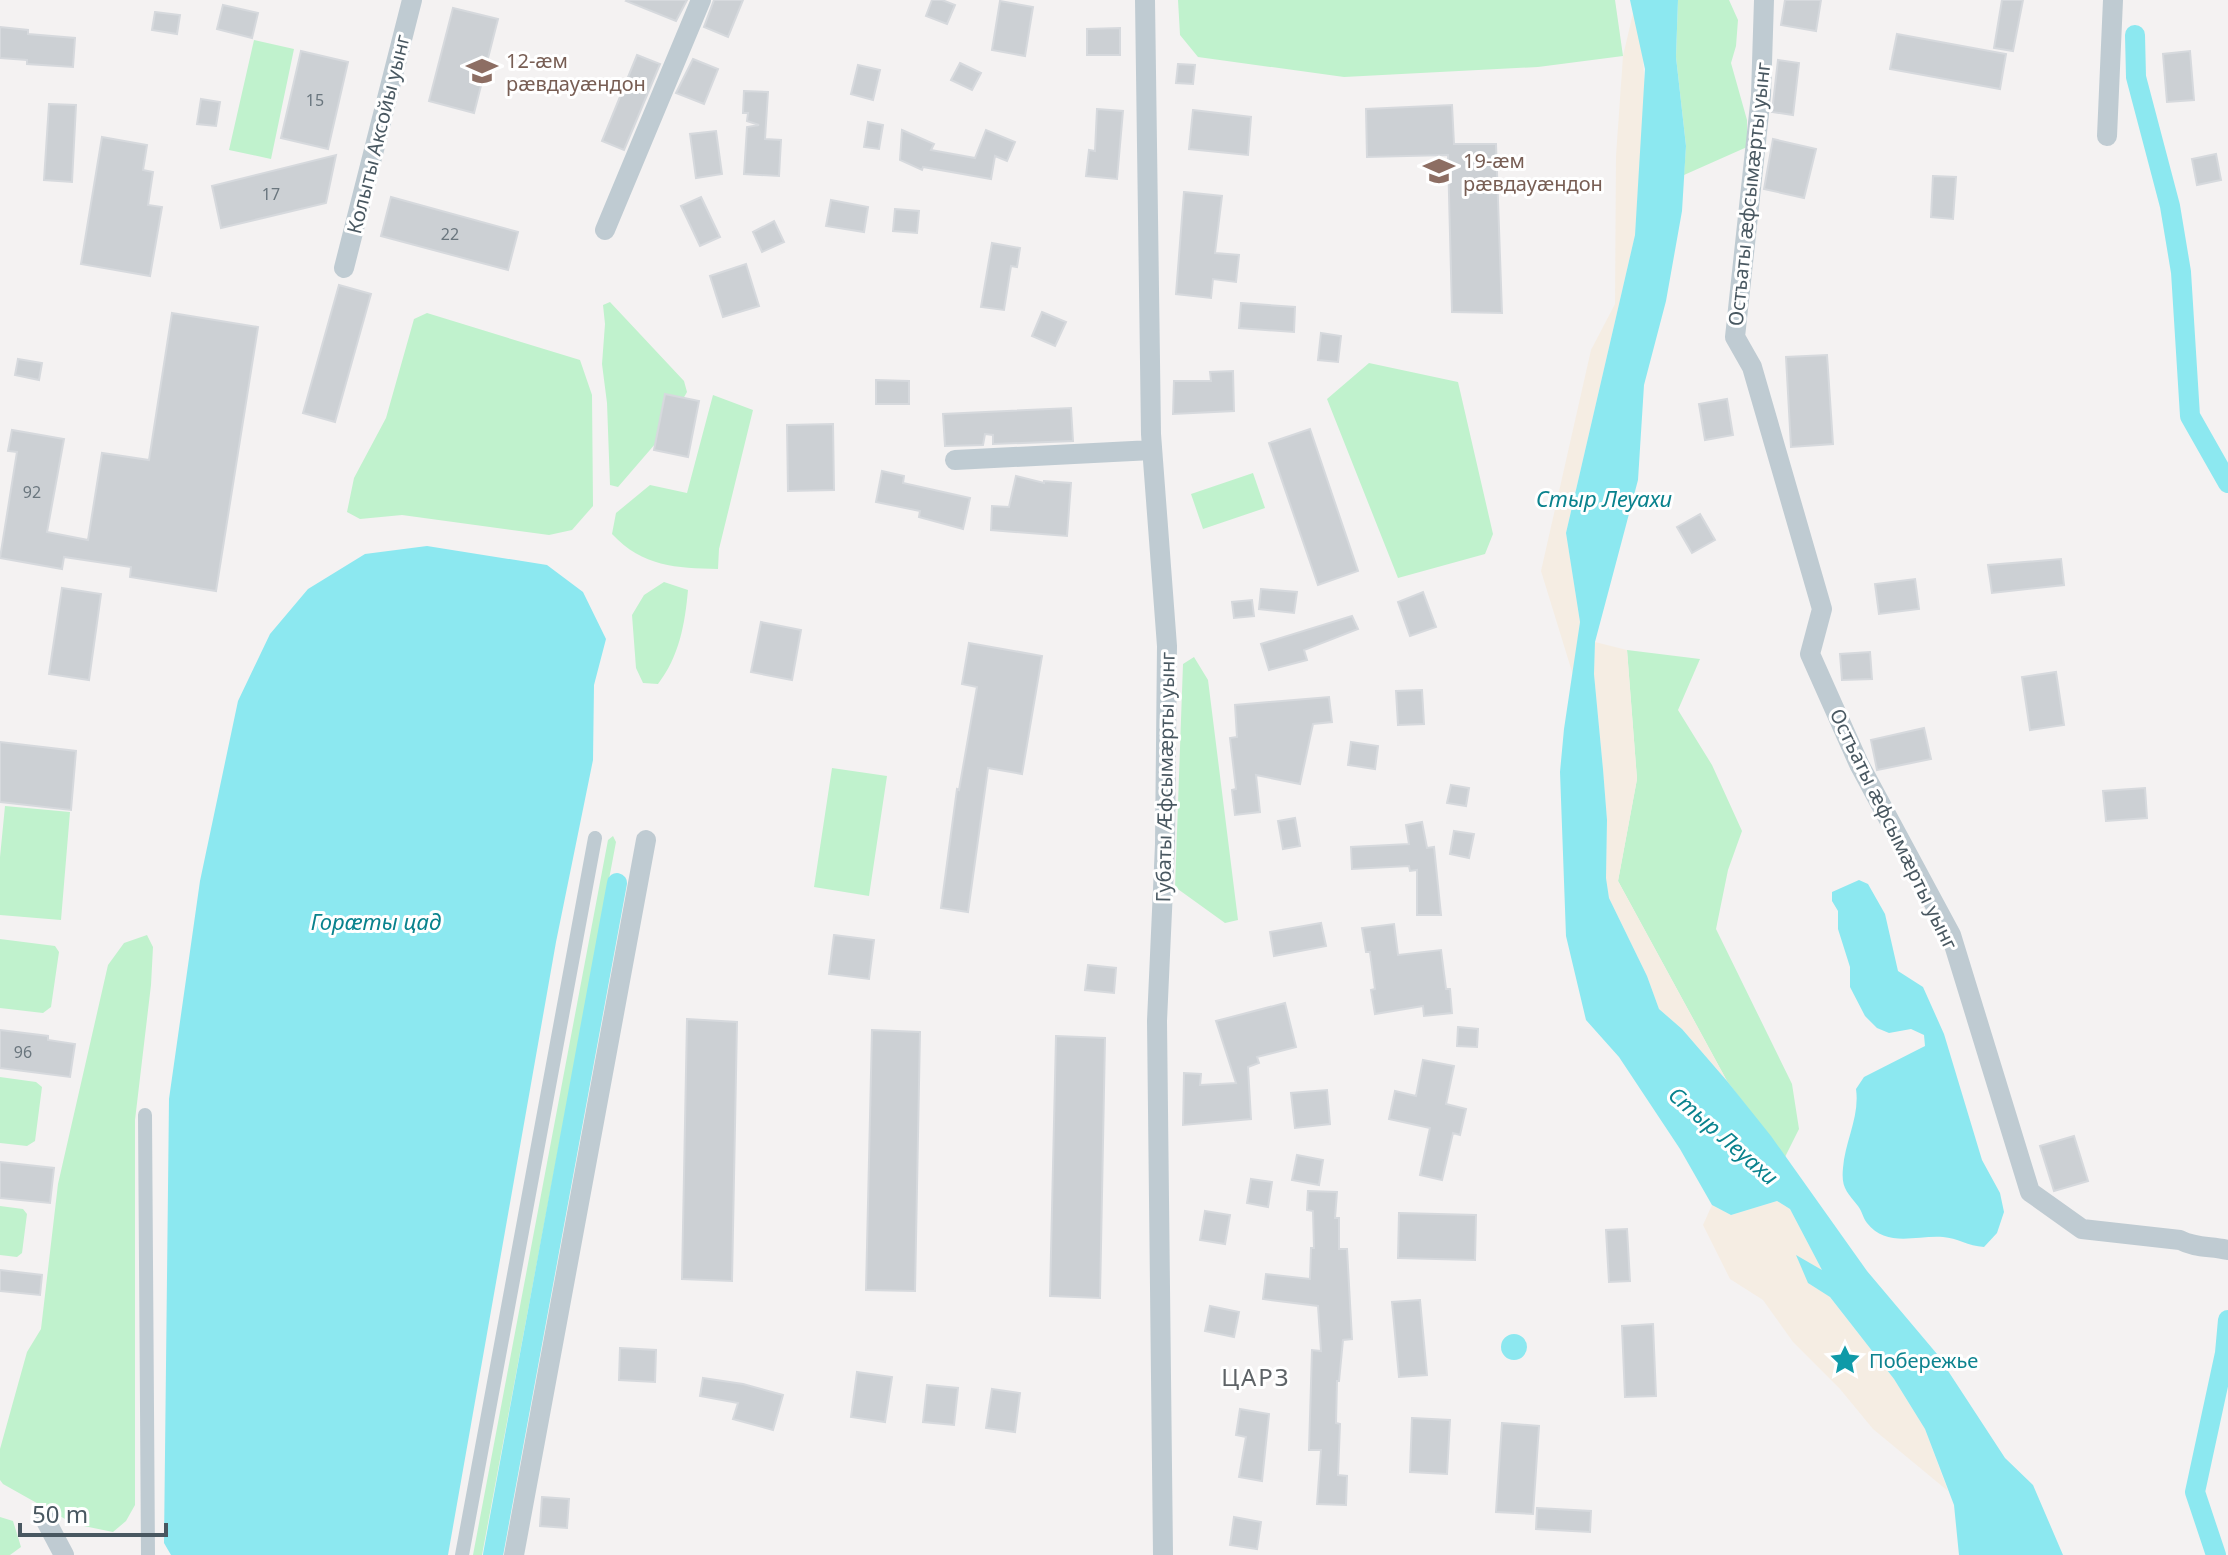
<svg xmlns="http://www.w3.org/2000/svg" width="2228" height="1555" font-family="'Noto Sans',sans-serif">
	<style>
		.green { fill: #c0f2cd }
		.sand { fill: #f5ede3 }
		.water { fill: #8ce8f0 }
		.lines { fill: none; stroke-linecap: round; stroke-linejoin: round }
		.canal { stroke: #8ce8f0; stroke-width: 20 }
		.building { fill: #ccd0d4; stroke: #d6d9dd; stroke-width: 2 }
		.pedestrian { stroke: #bfcbd2; stroke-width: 14 }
		.minor { stroke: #bfcbd2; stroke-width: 20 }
		.labels { text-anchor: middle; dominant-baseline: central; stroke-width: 6; stroke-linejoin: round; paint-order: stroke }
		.number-label { font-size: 16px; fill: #6a767e }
		.education-label { font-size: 20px; fill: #785e54; stroke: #fff; text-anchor: start }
		.street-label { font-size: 20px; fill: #495861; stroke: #fff }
		.culture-label { font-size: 20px; fill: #0d838f; stroke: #fff; text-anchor: start }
		.water-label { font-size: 22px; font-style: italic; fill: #09828d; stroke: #fff }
		.quarter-label { font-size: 24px; letter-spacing: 2px; fill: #5e6367; stroke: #fff }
	</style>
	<rect width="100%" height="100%" fill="#f4f2f2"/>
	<!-- green -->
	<path class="green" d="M 1178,0 L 1615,0 L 1623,56 L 1538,67 L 1344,77 L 1198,57 L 1180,35 Z
		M 1678,0 L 1729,0 L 1738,20 L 1736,46 L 1731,63 L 1747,120 L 1747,147 L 1684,175 L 1686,146 L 1676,57 Z
		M 254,40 L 294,49 L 271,159 L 229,150 Z
		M 610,302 L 684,381 L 687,392 L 662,436 L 618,487 L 610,485 L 607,403 L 602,364 L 605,324 L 603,305 Z
		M 427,313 L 580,360 L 592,395 L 593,506 L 572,530 L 549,535 L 402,515 L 360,519 L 347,512 L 354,478 L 386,418 L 414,319 Z
		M 1369,363 L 1458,382 L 1493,534 L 1485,554 L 1398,578 L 1327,399 Z
		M 713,395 L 753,410 L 719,549 L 718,569 C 676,568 643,567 612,534 L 616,513 L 650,485 L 687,493 Z
		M 1253,473 L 1265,508 L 1203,529 L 1191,494 Z
		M 664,582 L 688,590 C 685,624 679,657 658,684 L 643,683 L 636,668 L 632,615 L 644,595 Z
		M 1627,650 L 1700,659 L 1678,710 L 1712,765 L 1742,831 L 1728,870 L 1716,929 L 1792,1084 L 1799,1129 L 1785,1157 L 1727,1081 L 1618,881 L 1637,779 Z
		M 1194,657 L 1208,680 L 1238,920 L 1225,923 L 1175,887 L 1183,664 Z
		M 832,768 L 887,776 L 869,896 L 814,887 Z
		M 5,806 L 70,812 L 61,920 L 0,915 L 0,857 Z
		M 613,836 L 616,842 L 482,1555 L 473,1555 L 608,840 Z
		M 147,935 L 153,947 L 151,985 L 135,1120 L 135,1505 L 126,1521 L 113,1532 L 74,1524 L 3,1484 L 0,1480 L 0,1449 L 27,1352 L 41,1329 L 58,1184 L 108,965 L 124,943 Z
		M 0,939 L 55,946 L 59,952 L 51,1007 L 43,1013 L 0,1008 Z
		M 0,1077 L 36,1082 L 42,1087 L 35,1141 L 27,1146 L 0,1143 Z
		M 0,1206 L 23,1209 L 27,1214 L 22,1253 L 17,1257 L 0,1255 Z
		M 0,1517 L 13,1521 L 21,1547 L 10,1555 L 0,1555 Z"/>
	<!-- sand -->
	<path class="sand" d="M 1634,9 L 1642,46 L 1645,90 L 1635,235 L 1566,533 L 1580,622 L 1573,675 L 1541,571 L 1591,350 L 1615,304 L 1616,156 L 1623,56 Z
		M 1595,642 L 1627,650 L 1637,779 L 1618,881 L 1727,1081 L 1682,1029 L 1659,1009 L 1647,976 L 1609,898 L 1606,878 L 1607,820 L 1603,769 L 1594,674 Z
		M 1777,1201 L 1790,1209 L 1823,1272 L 1808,1283 L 1829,1296 L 1894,1379 L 1925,1429 L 1948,1491 L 1873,1429 L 1840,1389 L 1793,1342 L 1763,1300 L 1730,1279 L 1703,1225 L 1712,1205 L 1731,1215 Z"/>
	<!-- water -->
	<path class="water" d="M 1630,0 L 1678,0 L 1676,57 L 1686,146 L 1682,211 L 1666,301 L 1644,385 L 1638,480 L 1595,642 L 1594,674 L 1603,769 L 1607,820 L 1606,878 L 1609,898 L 1647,976 L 1659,1009 L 1682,1029 L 1727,1081 L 1771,1136 L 1867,1271 L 1937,1354 L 2005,1458 L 2033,1485 L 2063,1555 L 1959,1555 L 1954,1505 L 1925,1429 L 1894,1379 L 1830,1297 L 1808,1283 L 1796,1255 L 1822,1270 L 1790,1209 L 1777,1201 L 1731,1215 L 1712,1205 L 1680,1149 L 1619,1057 L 1586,1020 L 1566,936 L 1560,772 L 1564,729 L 1580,622 L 1566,533 L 1635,235 L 1645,69 Z
		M 427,546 L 547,565 L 583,592 L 606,639 L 594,685 L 593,760 L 556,942 L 448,1555 L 171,1555 L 164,1543 L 169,1099 L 200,881 L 238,701 L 270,634 L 308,589 L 365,554 Z
		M 1859,880 L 1868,884 L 1885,914 L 1898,971 L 1923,987 L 1944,1034 L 1982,1160 L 2000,1193 L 2004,1212 L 1997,1233 L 1984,1247 C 1968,1246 1957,1238 1943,1237 C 1917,1235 1886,1248 1867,1223 C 1863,1218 1862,1211 1858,1206 C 1847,1192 1841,1188 1843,1168 C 1845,1141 1860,1116 1856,1089 L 1864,1077 L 1925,1046 L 1924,1035 L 1911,1029 L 1889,1033 L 1877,1028 L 1865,1016 L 1850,987 L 1850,967 L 1838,929 L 1838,911 L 1832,901 L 1832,892 Z
		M1501 1347a13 13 0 1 1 26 0a13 13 0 1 1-26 0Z"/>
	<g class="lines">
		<!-- canal -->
		<path class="canal" d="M 2135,35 L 2136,77 L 2170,206 L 2181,272 L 2190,416 L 2228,483
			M 493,1555 L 617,883
			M 2216,1555 L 2195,1492 L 2225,1353 L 2228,1320"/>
	</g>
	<!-- building -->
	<path class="building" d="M 687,0 L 676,21 L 626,1 L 627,0 Z
		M 714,0 L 743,0 L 728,37 L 704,27 Z
		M 932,0 L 942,0 L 955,5 L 947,24 L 926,16 Z
		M 1785,0 L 1821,0 L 1816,31 L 1781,25 Z
		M 2002,0 L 2023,0 L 2013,51 L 1994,48 Z
		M 1000,1 L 1033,7 L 1025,56 L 992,50 Z
		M 223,5 L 258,13 L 252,38 L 217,29 Z
		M 453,8 L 498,19 L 474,113 L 429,101 Z
		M 155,12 L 180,15 L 177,34 L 152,30 Z
		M 0,27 L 28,30 L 28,34 L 75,38 L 73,67 L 27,64 L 27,60 L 0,58 Z
		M 1120,28 L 1120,55 L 1087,55 L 1087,29 Z
		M 1897,34 L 2006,54 L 2000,89 L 1890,69 Z
		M 301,51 L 348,62 L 328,149 L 281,138 Z
		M 2190,51 L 2194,100 L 2167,102 L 2163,54 Z
		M 637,55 L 660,64 L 624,150 L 602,141 Z
		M 693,59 L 718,69 L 704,104 L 676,93 Z
		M 1778,60 L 1799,63 L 1793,115 L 1772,112 Z
		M 960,63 L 981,73 L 972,90 L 951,80 Z
		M 1178,64 L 1195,65 L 1193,84 L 1176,83 Z
		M 858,65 L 880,70 L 873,100 L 851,94 Z
		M 744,91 L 768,92 L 765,139 L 781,140 L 779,176 L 744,174 L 747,127 L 759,125 L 747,121 L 748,113 L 743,113 Z
		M 201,99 L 220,102 L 216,126 L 197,124 Z
		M 49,104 L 76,105 L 72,182 L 44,180 Z
		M 1452,105 L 1454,144 L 1496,144 L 1502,313 L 1452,312 L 1448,155 L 1367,157 L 1366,109 Z
		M 1097,109 L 1123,111 L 1117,179 L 1086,176 L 1089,150 L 1095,151 Z
		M 1193,110 L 1251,117 L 1248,155 L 1189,149 Z
		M 868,122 L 883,125 L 879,149 L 864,147 Z
		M 902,130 L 934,144 L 931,150 L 975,158 L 986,130 L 1015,142 L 1007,161 L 995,156 L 991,179 L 923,167 L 922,170 L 900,160 Z
		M 716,131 L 722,174 L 696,178 L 690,134 Z
		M 102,137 L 147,145 L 143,170 L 153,172 L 148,205 L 162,207 L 150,276 L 81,264 Z
		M 1773,139 L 1816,149 L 1804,198 L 1764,189 Z
		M 2216,154 L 2221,180 L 2197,185 L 2192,159 Z
		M 336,155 L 326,203 L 221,228 L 212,186 Z
		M 1933,176 L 1956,177 L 1953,219 L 1931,217 Z
		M 1184,192 L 1222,196 L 1215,253 L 1239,255 L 1236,282 L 1213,279 L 1211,298 L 1176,294 Z
		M 391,197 L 518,232 L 508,270 L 381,236 Z
		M 701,197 L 720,237 L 700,246 L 681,206 Z
		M 831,200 L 868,207 L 864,232 L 826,226 Z
		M 895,209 L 919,211 L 917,233 L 893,231 Z
		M 774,221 L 784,242 L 762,252 L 753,232 Z
		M 992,243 L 1020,248 L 1017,267 L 1011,266 L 1004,310 L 981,307 Z
		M 746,264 L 759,306 L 723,317 L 710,276 Z
		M 339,285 L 371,294 L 335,422 L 303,413 Z
		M 1241,303 L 1295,307 L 1294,332 L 1239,328 Z
		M 1042,312 L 1066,322 L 1055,346 L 1032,336 Z
		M 172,313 L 258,327 L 216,591 L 130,577 L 131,567 L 64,557 L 62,569 L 0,558 L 17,452 L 8,451 L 12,430 L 64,439 L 47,532 L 88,540 L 102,453 L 149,460 Z
		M 1321,333 L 1341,336 L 1338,362 L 1318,360 Z
		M 1827,355 L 1833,444 L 1791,447 L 1786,357 Z
		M 18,359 L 42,363 L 39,380 L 15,375 Z
		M 1233,371 L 1234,411 L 1173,414 L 1174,381 L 1211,381 L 1210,372 Z
		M 876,380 L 909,381 L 909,404 L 876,404 Z
		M 665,394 L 699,401 L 688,457 L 654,450 Z
		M 1727,399 L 1733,435 L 1705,440 L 1699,404 Z
		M 1071,408 L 1073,441 L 993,444 L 993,435 L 985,434 L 983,445 L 945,446 L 943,414 Z
		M 833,424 L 834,490 L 788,491 L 787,425 Z
		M 1310,429 L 1358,571 L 1318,585 L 1269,443 Z
		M 882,471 L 904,476 L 903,483 L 970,498 L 963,529 L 919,517 L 920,511 L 876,502 Z
		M 1016,476 L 1044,483 L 1044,481 L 1071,483 L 1067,536 L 991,530 L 992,506 L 1009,507 Z
		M 1700,514 L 1715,540 L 1692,553 L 1677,527 Z
		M 2061,559 L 2064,585 L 1992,593 L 1988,565 Z
		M 1915,579 L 1919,609 L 1879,614 L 1875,584 Z
		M 62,588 L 101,594 L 89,680 L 49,674 Z
		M 1261,589 L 1297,592 L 1294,613 L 1259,609 Z
		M 1423,592 L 1436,627 L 1410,636 L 1398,602 Z
		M 1252,600 L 1254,616 L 1234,618 L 1232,602 Z
		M 1352,616 L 1358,629 L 1304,650 L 1307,660 L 1269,670 L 1261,644 Z
		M 761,622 L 801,630 L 792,680 L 751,672 Z
		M 969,643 L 1042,656 L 1022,774 L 988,768 L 968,912 L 941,908 L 957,789 L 959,790 L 977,687 L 962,684 Z
		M 1870,652 L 1872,679 L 1842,680 L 1840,654 Z
		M 2056,672 L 2064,725 L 2030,730 L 2022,677 Z
		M 1422,690 L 1424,724 L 1398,725 L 1396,691 Z
		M 1329,697 L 1332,722 L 1313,724 L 1300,784 L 1256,775 L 1260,812 L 1235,815 L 1232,790 L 1236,789 L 1230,738 L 1237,737 L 1235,705 Z
		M 1924,728 L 1931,759 L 1877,770 L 1871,740 Z
		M 0,742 L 76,751 L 71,810 L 0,802 Z
		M 1351,742 L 1378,746 L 1375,769 L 1348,765 Z
		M 1451,785 L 1469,788 L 1466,806 L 1447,803 Z
		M 2145,788 L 2147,818 L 2106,821 L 2103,791 Z
		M 1295,818 L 1300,846 L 1283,849 L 1278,821 Z
		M 1422,822 L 1427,848 L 1434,847 L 1441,915 L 1417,915 L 1417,870 L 1410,871 L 1409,866 L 1352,869 L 1351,847 L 1409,844 L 1406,825 Z
		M 1454,831 L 1474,834 L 1469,858 L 1450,854 Z
		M 1321,923 L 1326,946 L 1274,956 L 1270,932 Z
		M 1394,924 L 1398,955 L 1441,950 L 1446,989 L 1450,989 L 1452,1013 L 1424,1016 L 1423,1006 L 1375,1014 L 1371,990 L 1375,989 L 1370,952 L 1366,952 L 1362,928 Z
		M 834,935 L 874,940 L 869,979 L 829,974 Z
		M 1088,965 L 1116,968 L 1114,993 L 1085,990 Z
		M 1285,1003 L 1296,1047 L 1257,1057 L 1259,1063 L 1248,1067 L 1251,1119 L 1183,1125 L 1184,1073 L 1201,1074 L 1200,1085 L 1236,1083 L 1216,1021 Z
		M 687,1019 L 737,1022 L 732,1281 L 682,1279 Z
		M 1458,1027 L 1478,1029 L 1477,1047 L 1457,1046 Z
		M 0,1030 L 48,1036 L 48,1040 L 75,1044 L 70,1077 L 0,1068 Z
		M 872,1030 L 920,1032 L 915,1291 L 866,1290 Z
		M 1056,1036 L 1105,1038 L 1100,1298 L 1050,1296 Z
		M 1423,1060 L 1454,1066 L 1446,1104 L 1466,1109 L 1460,1135 L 1453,1133 L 1442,1180 L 1420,1175 L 1430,1128 L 1389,1119 L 1395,1091 L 1416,1096 Z
		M 1327,1090 L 1330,1124 L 1295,1128 L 1291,1093 Z
		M 2074,1136 L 2088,1181 L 2054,1191 L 2040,1146 Z
		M 1297,1155 L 1323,1160 L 1319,1185 L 1292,1180 Z
		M 0,1162 L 54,1168 L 50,1203 L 0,1198 Z
		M 1251,1179 L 1272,1182 L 1268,1207 L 1247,1203 Z
		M 1308,1191 L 1337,1192 L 1335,1218 L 1339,1218 L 1339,1249 L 1347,1249 L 1352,1339 L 1343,1340 L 1339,1381 L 1337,1381 L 1336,1423 L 1340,1424 L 1338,1475 L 1347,1476 L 1346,1505 L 1317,1504 L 1321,1450 L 1309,1450 L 1312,1350 L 1321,1351 L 1318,1306 L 1263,1299 L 1266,1274 L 1310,1279 L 1311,1248 L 1314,1248 L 1313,1211 L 1307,1210 Z
		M 1205,1211 L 1230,1215 L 1225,1244 L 1200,1240 Z
		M 1399,1213 L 1476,1215 L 1475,1260 L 1398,1258 Z
		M 1627,1229 L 1630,1281 L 1609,1282 L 1606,1230 Z
		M 0,1270 L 42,1275 L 40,1295 L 0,1291 Z
		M 1420,1300 L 1427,1375 L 1399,1377 L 1392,1302 Z
		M 1210,1306 L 1239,1312 L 1234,1337 L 1205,1331 Z
		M 1653,1324 L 1656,1396 L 1625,1397 L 1622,1326 Z
		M 620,1348 L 656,1350 L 655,1382 L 619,1380 Z
		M 857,1372 L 892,1377 L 885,1422 L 851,1417 Z
		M 703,1378 L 743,1384 L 783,1395 L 773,1430 L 733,1419 L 738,1403 L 700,1396 Z
		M 927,1385 L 958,1388 L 954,1425 L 923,1422 Z
		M 992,1389 L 1020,1393 L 1015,1432 L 986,1428 Z
		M 1240,1409 L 1269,1414 L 1262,1481 L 1239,1477 L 1246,1437 L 1236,1435 Z
		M 1412,1418 L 1450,1420 L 1447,1474 L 1410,1472 Z
		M 1502,1423 L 1539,1426 L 1533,1514 L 1496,1512 Z
		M 542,1497 L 569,1499 L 567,1528 L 540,1526 Z
		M 1537,1508 L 1591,1511 L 1590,1532 L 1536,1529 Z
		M 1234,1517 L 1261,1522 L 1257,1549 L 1230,1545 Z"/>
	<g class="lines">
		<!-- pedestrian -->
		<path class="pedestrian" d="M 145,1115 L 148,1555
			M 462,1555 L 595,838"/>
		<!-- minor -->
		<path class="minor" d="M 1145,0 L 1151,434 L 1167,646 L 1165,845 L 1157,1021 L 1163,1555
			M 1764,0 L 1761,95 L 1735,337 L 1752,367 L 1822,609 L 1810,654 L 1859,764 L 1951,935 L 2030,1192 L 2082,1229 L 2180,1240 C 2195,1248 2211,1246 2228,1250
			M 2107,136 L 2113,0
			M 605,230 L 701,0
			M 344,268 L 412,0
			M 955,460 L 1152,450
			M 45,1519 L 64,1555
			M 514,1555 L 646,840"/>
	</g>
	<!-- icons -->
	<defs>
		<symbol id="school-bare" viewBox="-9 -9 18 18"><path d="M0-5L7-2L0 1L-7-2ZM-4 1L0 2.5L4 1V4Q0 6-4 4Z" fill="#8d6e63" stroke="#fff" stroke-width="2.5" paint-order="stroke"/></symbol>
		<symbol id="sight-bare" viewBox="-9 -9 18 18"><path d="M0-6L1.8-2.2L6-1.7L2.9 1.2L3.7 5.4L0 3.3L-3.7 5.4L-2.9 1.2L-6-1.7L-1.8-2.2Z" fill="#0f9aa8" stroke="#fff" stroke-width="2.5" paint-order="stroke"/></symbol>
	</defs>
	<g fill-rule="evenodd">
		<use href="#school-bare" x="460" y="49" width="44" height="44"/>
		<use href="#school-bare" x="1417" y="149" width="44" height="44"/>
		<use href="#sight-bare" x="1823" y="1338" width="44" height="44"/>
	</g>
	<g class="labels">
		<!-- number labels -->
		<g class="number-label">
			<text x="315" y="100">15</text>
			<text x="271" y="194">17</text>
			<text x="450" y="234">22</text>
			<text x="32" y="492">92</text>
			<text x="23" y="1052">96</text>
		</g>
		<!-- education labels -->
		<g class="education-label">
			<text x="506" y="60">12-æм<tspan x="506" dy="23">рӕвдауӕндон</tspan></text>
			<text x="1463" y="160">19-æм<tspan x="1463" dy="23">рӕвдауӕндон</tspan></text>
		</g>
		<!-- street labels -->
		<g class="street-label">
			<text transform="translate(378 134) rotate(-76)">Колыты Аксойы уынг</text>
			<text transform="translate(1749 194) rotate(-84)">Остъаты æфсымæрты уынг</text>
			<text transform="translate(1165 777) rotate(-89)">Губаты Æфсымæрты уынг</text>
			<text transform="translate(1894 829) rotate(64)">Остъаты æфсымæрты уынг</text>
		</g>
		<!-- culture labels -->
		<g class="culture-label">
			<text x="1869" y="1360">Побережье</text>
		</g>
		<!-- water labels -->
		<g class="water-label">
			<text x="1604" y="498">Стыр Леуахи</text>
			<text x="376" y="921">Горӕты цад</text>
			<text transform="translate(1724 1135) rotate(41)">Стыр Леуахи</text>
		</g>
		<!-- quarter labels -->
		<g class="quarter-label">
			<text x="1256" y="1376">ЦАРЗ</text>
		</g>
	</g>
	<!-- scale -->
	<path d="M20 1523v12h146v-12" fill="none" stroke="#495861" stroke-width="4"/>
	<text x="32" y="1523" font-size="24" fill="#495861" stroke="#ffffff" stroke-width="6" paint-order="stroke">50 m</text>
</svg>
